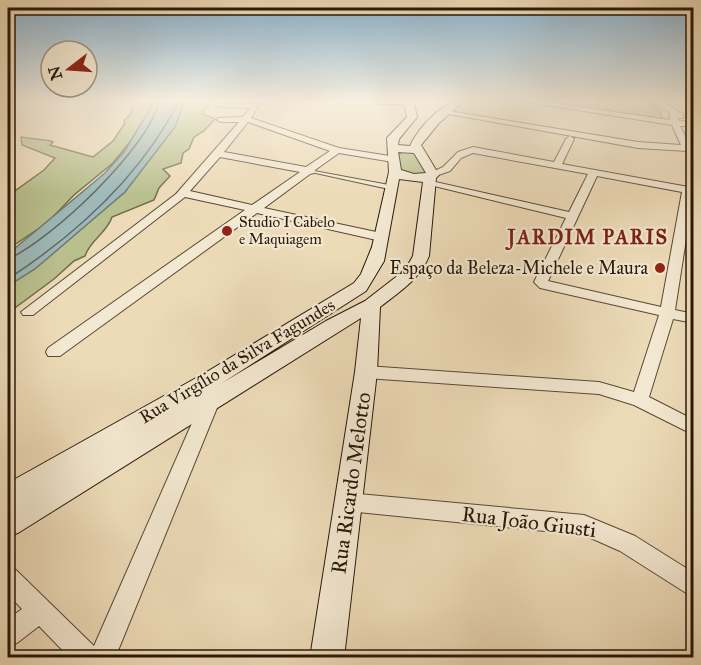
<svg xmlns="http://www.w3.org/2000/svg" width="701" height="665" font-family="'IM FELL Great Primer',serif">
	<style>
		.green { fill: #b9c08e; stroke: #706c4c; stroke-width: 1.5 }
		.water { fill: #9db9b9; stroke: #6e7973; stroke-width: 1.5 }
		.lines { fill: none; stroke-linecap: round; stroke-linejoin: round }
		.shore { stroke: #626861; stroke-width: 1.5 }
		.lane-casing { stroke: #594935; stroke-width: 2 }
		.street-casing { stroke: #594935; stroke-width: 2 }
		.secondary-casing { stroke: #281809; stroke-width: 2 }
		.lane { fill: #f3e8d1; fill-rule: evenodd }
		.street { fill: #f3e8d1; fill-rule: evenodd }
		.secondary { fill: #f3e8d1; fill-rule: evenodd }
		.poi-dot { fill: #8f2418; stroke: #f3e8d1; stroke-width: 2 }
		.labels { text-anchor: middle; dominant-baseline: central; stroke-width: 4.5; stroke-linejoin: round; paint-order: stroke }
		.far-poi-label { font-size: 15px; fill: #281809; stroke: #f3e8d1; text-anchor: start }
		.poi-label { font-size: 18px; fill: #281809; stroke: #f3e8d1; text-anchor: end }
		.street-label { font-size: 18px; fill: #281809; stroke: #f3e8d1 }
		.far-district-label { font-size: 20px; font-weight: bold; letter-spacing: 1.5px; fill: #7a1f14; stroke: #f3e8d1 }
		.near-street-label { font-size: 21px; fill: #281809; stroke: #f3e8d1 }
	</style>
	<rect width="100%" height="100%" fill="#eddbb8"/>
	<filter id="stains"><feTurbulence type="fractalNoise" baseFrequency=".00333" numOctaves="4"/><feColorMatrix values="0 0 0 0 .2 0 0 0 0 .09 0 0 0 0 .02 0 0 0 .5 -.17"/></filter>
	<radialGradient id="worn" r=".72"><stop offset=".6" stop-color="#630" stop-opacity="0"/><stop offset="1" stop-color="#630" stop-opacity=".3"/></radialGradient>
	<!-- green -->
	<path class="green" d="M 120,101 L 163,101 L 113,163 L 74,195 L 47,223 L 8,249 L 8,196 L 44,170 L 55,158 L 22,145 L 21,137 L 51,141 L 53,142 L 50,145 L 93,157 L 113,141 L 125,123 L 124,121 L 131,113 L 133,103 Z
		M 179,101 L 201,101 L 209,106 L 204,109 L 203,114 L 215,119 L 204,131 L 194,137 L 189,149 L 183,153 L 181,163 L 163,169 L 170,176 L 159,188 L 154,200 L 112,217 C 107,233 90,240 85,256 L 74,261 L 54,279 L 8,313 L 8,275 Z
		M 538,101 L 650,101 L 658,108 L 663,119 Z
		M 404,151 L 419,154 L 427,169 L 425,173 L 418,175 L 400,173 L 397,156 Z"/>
	<!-- water -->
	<path class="water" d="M 155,101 L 185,101 L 175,127 L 125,192 L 35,269 L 8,286 L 8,254 L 105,173 L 124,152 Z"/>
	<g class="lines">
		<!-- shore -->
		<path class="shore" d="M 8,259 C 50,241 150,147 159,101
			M 8,279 C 78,233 141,176 179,101"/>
		<defs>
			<path id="lane" d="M 378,102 L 408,102 L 410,103 L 408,104 L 377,104 Z
				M 309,170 L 389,185 L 392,187 L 389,189 L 311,172 L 309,172 Z"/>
			<path id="street" d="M 520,101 L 540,101 L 670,120 L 669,112 L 653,101 L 662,101 L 683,114 L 683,118 L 678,118 L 679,121 L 694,122 L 694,126 L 680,126 L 691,148 L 687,151 L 638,148 L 438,112 L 442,110 L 638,142 L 681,145 L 672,125 Z
				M 688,101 L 694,101 L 694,103 L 689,103 Z
				M 217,103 L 259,104 L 251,118 L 339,148 L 396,157 L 396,161 L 393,162 L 339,153 L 315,170 L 314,173 L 310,174 L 264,208 L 381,233 L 387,237 L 381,241 L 257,213 L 60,356 L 48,356 L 46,352 L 48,348 L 245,210 L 185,197 L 33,315 L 23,315 L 21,312 L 176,194 L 239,122 L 221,122 L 217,120 L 218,118 L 243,117 L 250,108 L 220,107 L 216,105 ZM 248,122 L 330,151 L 306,167 L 224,152 ZM 220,157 L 300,172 L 252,205 L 190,191 Z
				M 570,136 L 574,139 L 562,164 L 694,188 L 675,310 L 694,314 L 694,323 L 673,319 L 649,397 L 694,420 L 694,435 L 634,405 L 599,394 L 366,378 L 360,376 L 358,372 L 360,368 L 366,366 L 599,382 L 634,392 L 659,315 L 540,288 L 534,282 L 566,218 L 426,184 L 431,181 L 569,212 L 588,174 L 473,153 L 461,158 L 450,171 L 433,177 L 428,174 L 443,167 L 458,152 L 473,147 L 554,162 L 566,139 ZM 597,176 L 682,192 L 661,307 L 548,281 Z
				M 212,392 L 218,394 L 221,398 L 115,658 L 70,658 L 39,626 L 17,643 L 8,646 L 8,619 L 22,609 L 8,594 L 8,567 L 16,570 L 94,646 L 203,398 L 206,394 Z
				M 348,493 L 584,515 L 635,536 L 694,573 L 694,598 L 620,551 L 584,535 L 348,511 L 341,508 L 338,502 L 341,496 Z"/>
			<path id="secondary" d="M 403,101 L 413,101 L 417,117 L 399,139 L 398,145 L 410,146 C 419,127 442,101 464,101 L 439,123 L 421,145 L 439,175 L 436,178 L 429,256 C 420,279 399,292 380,307 L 377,372 L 344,658 L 310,658 L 355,372 L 361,318 L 18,533 L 8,536 L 8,510 L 16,505 L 8,507 L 8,483 L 205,373 L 354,283 L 361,274 L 372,247 L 389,172 L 387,138 L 407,117 ZM 398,152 L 414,153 L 426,173 L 414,174 L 401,170 ZM 399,179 L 423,182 L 413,256 L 405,270 L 365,301 L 326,321 L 222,383 L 366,291 L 384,261 Z"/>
		</defs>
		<!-- lane casing -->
		<use href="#lane" class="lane-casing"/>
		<!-- street casing -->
		<use href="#street" class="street-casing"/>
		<!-- secondary casing -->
		<use href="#secondary" class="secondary-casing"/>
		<!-- lane -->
		<use href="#lane" class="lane"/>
		<!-- street -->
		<use href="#street" class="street"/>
		<!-- secondary -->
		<use href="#secondary" class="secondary"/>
	</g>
	<!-- sky -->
	<linearGradient id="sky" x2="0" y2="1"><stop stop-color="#8ab6d5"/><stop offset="0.52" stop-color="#f7efdf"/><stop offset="1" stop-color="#f7efdf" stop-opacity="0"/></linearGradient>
	<rect width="701" height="194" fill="url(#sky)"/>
	<!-- markers -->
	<g class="poi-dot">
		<circle cx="227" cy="231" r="6"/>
		<circle cx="660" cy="268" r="6"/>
	</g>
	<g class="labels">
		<!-- far-poi labels -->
		<g class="far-poi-label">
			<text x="239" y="222">Studio I Cabelo<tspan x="239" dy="17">e Maquiagem</tspan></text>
		</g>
		<!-- poi labels -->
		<g class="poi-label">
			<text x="648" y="268">Espaço da Beleza-Michele e Maura</text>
		</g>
		<!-- street labels -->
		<g class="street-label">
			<text transform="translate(237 361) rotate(-31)">Rua Virgílio da Silva Fagundes</text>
		</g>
		<!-- far-district labels -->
		<g class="far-district-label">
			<text x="588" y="237">JARDIM PARIS</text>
		</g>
		<!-- near-street labels -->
		<g class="near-street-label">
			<text transform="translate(351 483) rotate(-82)">Rua Ricardo Melotto</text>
			<text transform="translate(529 522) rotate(7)">Rua João Giusti</text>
		</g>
	</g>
	<!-- margin -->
	<rect width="701" height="665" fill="none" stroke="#eddbb8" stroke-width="30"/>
	<rect x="9" y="9" width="683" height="647" fill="none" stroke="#281809" stroke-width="3"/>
	<rect x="15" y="15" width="671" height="635" fill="none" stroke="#281809" stroke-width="1.5"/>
	<!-- north arrow -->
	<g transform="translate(69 69) rotate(253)"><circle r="28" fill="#f3e8d1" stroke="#a29581" stroke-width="1.5"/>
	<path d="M0-4.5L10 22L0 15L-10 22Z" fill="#8f2418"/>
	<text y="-9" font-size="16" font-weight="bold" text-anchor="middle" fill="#281809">N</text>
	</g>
	<rect width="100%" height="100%" filter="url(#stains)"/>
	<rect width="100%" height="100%" fill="url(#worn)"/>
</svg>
